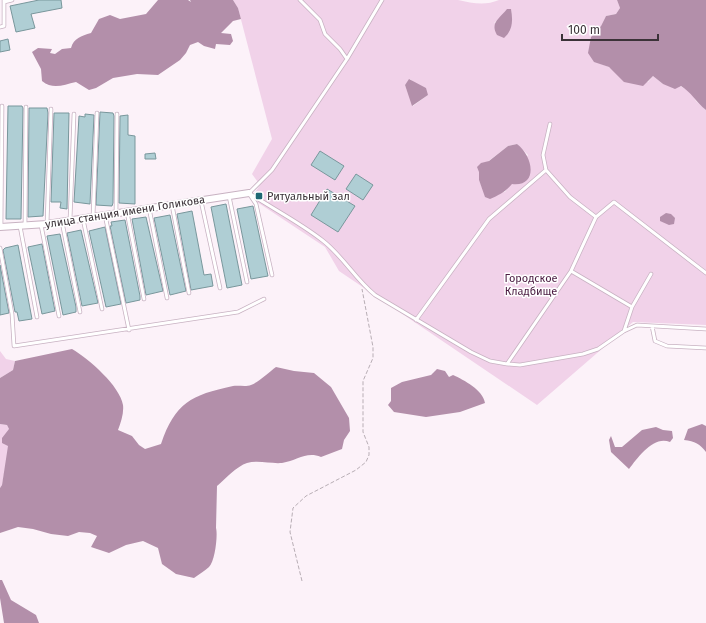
<svg xmlns="http://www.w3.org/2000/svg" width="706" height="623" font-family="'Fira Sans',sans-serif">
	<style>
		.green { fill: #f1d2e9; fill-rule: evenodd }
		.water { fill: #b38faa }
		.building { fill: #afced4; stroke: #79979c }
		.lines { fill: none; stroke-linecap: round; stroke-linejoin: round }
		.service-casing { stroke: #c8b2c2; stroke-width: 4.5 }
		.minor-casing { stroke: #c8b2c2; stroke-width: 8 }
		.path { stroke: #b8aeb5; stroke-width: 1; stroke-dasharray: 4 2; stroke-linecap: butt }
		.service { stroke: #fff; stroke-width: 3 }
		.minor { stroke: #fff; stroke-width: 6 }
		.poi-dot { fill: #1f6874; stroke: #fff; stroke-width: 1.5 }
		.labels { text-anchor: middle; dominant-baseline: central; stroke-width: 3; stroke-linejoin: round; paint-order: stroke }
		.poi-label { font-size: 11px; fill: #3b3238; stroke: #fff; text-anchor: start }
		.street-label { font-size: 11px; fill: #3b3238; stroke: #fff }
		.park-label { font-size: 11px; fill: #4a1b41; stroke: #fff }
	</style>
	<rect width="100%" height="100%" fill="#fcf2f9"/>
	<!-- green -->
	<path class="green" d="M 233,0 L 458,0 C 472,3 485,6 499,0 L 617,0 L 620,8 L 616,14 L 606,16 L 601,26 L 591,37 L 594,61 L 609,67 L 616,73 L 648,82 L 653,76 L 663,84 L 680,86 L 690,91 L 696,101 L 706,110 L 706,325 L 633,322 L 537,405 L 339,271 L 325,247 L 251,198 L 260,185 L 252,174 L 272,139 L 238,8 ZM 511,9 L 512,23 L 494,23 ZM 410,79 L 428,95 L 413,106 L 405,85 ZM 517,144 L 528,155 L 505,192 L 485,194 L 479,180 L 479,172 L 486,163 L 508,146 Z
		M 0,351 L 6,359 L 15,361 L 13,370 L 0,378 Z
		M 0,424 L 7,425 L 9,429 L 8,453 L 2,485 L 0,488 Z"/>
	<!-- water -->
	<path class="water" d="M 158,0 L 188,0 L 191,2 L 190,0 L 233,0 L 238,8 L 241,19 L 233,21 L 221,33 L 231,34 L 233,41 L 230,45 L 216,44 L 215,49 L 204,46 L 198,42 L 190,45 L 186,53 L 180,60 L 158,75 L 137,74 L 113,78 L 96,88 L 89,90 L 76,82 C 63,85 53,90 42,81 L 41,69 L 32,52 L 38,48 L 52,49 L 50,53 L 55,54 L 62,49 L 71,48 C 74,38 81,36 91,33 L 99,19 L 110,15 L 120,19 L 146,14 Z
		M 617,0 L 706,0 L 706,110 C 696,102 691,92 681,86 L 675,89 L 663,84 L 653,76 L 643,86 L 624,82 L 609,67 L 594,62 L 588,53 L 591,37 L 601,26 L 606,16 L 616,14 L 620,8 Z
		M 507,9 L 511,9 C 513,20 513,30 504,38 L 497,35 C 490,23 499,19 507,9 Z
		M 409,79 L 426,88 L 428,95 L 412,106 L 405,85 Z
		M 517,144 C 534,157 538,187 512,184 C 505,192 499,195 490,199 L 485,197 L 479,180 L 479,172 L 477,167 L 481,163 L 489,161 L 508,146 Z
		M 666,213 L 671,214 L 675,218 L 674,224 L 669,225 L 660,221 L 660,217 Z
		M 72,349 C 89,359 120,386 123,405 C 124,413 121,422 118,430 L 132,436 L 139,445 L 145,449 L 161,444 C 175,403 191,395 233,386 C 238,385 246,387 251,385 C 259,382 269,372 276,367 L 294,371 L 314,373 L 331,387 L 349,418 L 350,431 L 344,440 L 342,449 L 321,457 C 306,451 297,461 282,463 C 271,464 258,460 247,463 C 237,466 225,479 217,486 L 216,528 C 218,535 215,561 209,567 C 205,571 199,574 194,578 L 176,574 L 162,564 L 158,548 L 143,541 L 126,545 L 109,553 L 91,547 L 97,536 L 90,533 L 79,532 L 68,536 L 51,534 L 33,529 L 18,527 L 0,533 L 0,488 L 2,485 L 8,446 L 2,443 L 2,438 L 9,429 L 7,425 L 0,424 L 0,378 L 13,370 L 15,361 Z
		M 437,369 L 445,371 L 449,377 L 453,375 C 464,380 483,390 485,403 L 460,412 L 426,417 L 394,412 L 388,405 L 391,401 L 391,388 L 402,382 L 431,375 Z
		M 702,424 L 706,426 L 706,452 C 700,444 695,441 684,440 L 688,429 Z
		M 656,427 L 663,430 L 672,431 L 673,438 L 670,442 C 654,435 638,457 629,469 L 611,452 L 609,440 L 611,436 L 615,447 L 622,447 L 642,430 Z
		M 0,580 L 2,580 L 11,600 L 36,615 L 39,623 L 4,623 L 0,598 Z"/>
	<!-- building -->
	<path class="building" d="M 39,0 L 61,0 L 62,8 L 31,14 L 35,28 L 16,32 L 10,6 Z
		M 8,39 L 10,50 L 0,52 L 0,41 Z
		M 8,106 L 22,106 L 23,108 L 21,219 L 6,219 Z
		M 29,108 L 47,108 L 48,113 L 43,216 L 28,217 Z
		M 100,112 L 113,113 L 114,116 L 113,203 L 112,206 L 96,205 Z
		M 54,113 L 69,113 L 67,209 L 60,208 L 61,202 L 51,202 Z
		M 85,114 L 94,115 L 90,204 L 74,202 L 79,116 L 85,117 Z
		M 128,115 L 128,135 L 135,136 L 135,204 L 119,203 L 120,116 Z
		M 320,151 L 344,166 L 335,180 L 311,165 Z
		M 155,153 L 156,159 L 145,159 L 145,154 Z
		M 356,174 L 373,185 L 363,200 L 346,189 Z
		M 327,189 L 355,206 L 338,232 L 311,215 Z
		M 226,204 L 242,285 L 227,288 L 211,207 Z
		M 253,206 L 268,276 L 251,279 L 237,209 Z
		M 192,211 L 204,275 L 211,274 L 213,286 L 191,290 L 177,214 Z
		M 170,215 L 186,291 L 170,295 L 154,218 Z
		M 146,217 L 163,291 L 146,295 L 132,219 Z
		M 125,220 L 140,296 L 140,300 L 126,303 L 110,226 L 112,226 L 111,222 Z
		M 105,227 L 121,304 L 106,307 L 89,231 Z
		M 81,230 L 98,303 L 82,306 L 67,233 Z
		M 60,234 L 76,307 L 76,312 L 63,315 L 47,236 Z
		M 42,244 L 55,311 L 42,314 L 28,247 Z
		M 18,245 L 32,319 L 19,321 L 17,312 L 15,312 L 3,250 L 5,248 Z
		M 0,265 L 9,313 L 0,315 Z"/>
	<g class="lines">
		<defs>
			<path id="service" d="M 300,0 L 320,20 L 325,34 L 340,49 L 347,59
				M 4,2 L 12,0
				M 0,27 L 4,26 L 4,0
				M 546,170 L 543,155 L 550,124
				M 249,193 C 273,209 299,222 322,240 C 343,256 355,279 375,295 L 471,352 L 490,361 L 507,364 L 520,365 L 583,354 L 598,349 L 624,331 L 637,325 L 706,329
				M 249,193 L 272,170 L 347,59 L 382,0
				M 250,195 L 256,204 L 272,275
				M 229,196 L 247,282
				M 201,201 L 220,288
				M 172,205 L 189,293
				M 149,208 L 167,298
				M 127,212 L 144,299
				M 116,214 L 117,114
				M 105,215 L 129,330
				M 93,217 L 97,113
				M 83,219 L 102,309
				M 70,220 L 74,114
				M 62,222 L 80,312
				M 47,224 L 51,109
				M 41,225 L 59,316
				M 20,226 L 37,317
				M 25,226 L 26,107
				M 1,227 L 2,106
				M 0,248 L 12,314 L 14,346 L 238,312 L 264,299
				M 571,271 L 632,307
				M 416,320 L 489,219 L 546,170 L 570,197 L 596,217
				M 652,326 L 655,341 L 667,346 L 706,348
				M 624,331 L 632,307 L 651,274
				M 507,364 L 571,271 L 596,217 L 614,202 L 706,273"/>
			<path id="minor" d="M 0,227 L 47,224 L 249,193"/>
		</defs>
		<!-- service casing -->
		<use href="#service" class="service-casing"/>
		<!-- minor casing -->
		<use href="#minor" class="minor-casing"/>
		<!-- path -->
		<path class="path" d="M 302,581 L 290,532 L 293,508 L 306,496 L 356,470 L 366,462 L 369,455 L 369,447 L 363,432 L 363,381 L 373,358 L 373,347 L 362,289"/>
		<!-- service -->
		<use href="#service" class="service"/>
		<!-- minor -->
		<use href="#minor" class="minor"/>
	</g>
	<!-- markers -->
	<rect class="poi-dot" x="255" y="192" width="8" height="8" rx="2"/>
	<g class="labels">
		<!-- poi labels -->
		<g class="poi-label">
			<text x="267" y="196">Ритуальный зал</text>
		</g>
		<!-- street labels -->
		<g class="street-label">
			<text transform="translate(125 212) rotate(-9)">улица станция имени Голикова</text>
		</g>
		<!-- park labels -->
		<g class="park-label">
			<text x="531" y="278">Городское<tspan x="531" dy="13">Кладбище</tspan></text>
		</g>
	</g>
	<!-- scale -->
	<path d="M562 34v6h96v-6" fill="none" stroke="#3b3238" stroke-width="2"/>
	<text x="568" y="34" font-size="12" fill="#3b3238" stroke="#ffffff" stroke-width="3" paint-order="stroke">100 m</text>
</svg>
